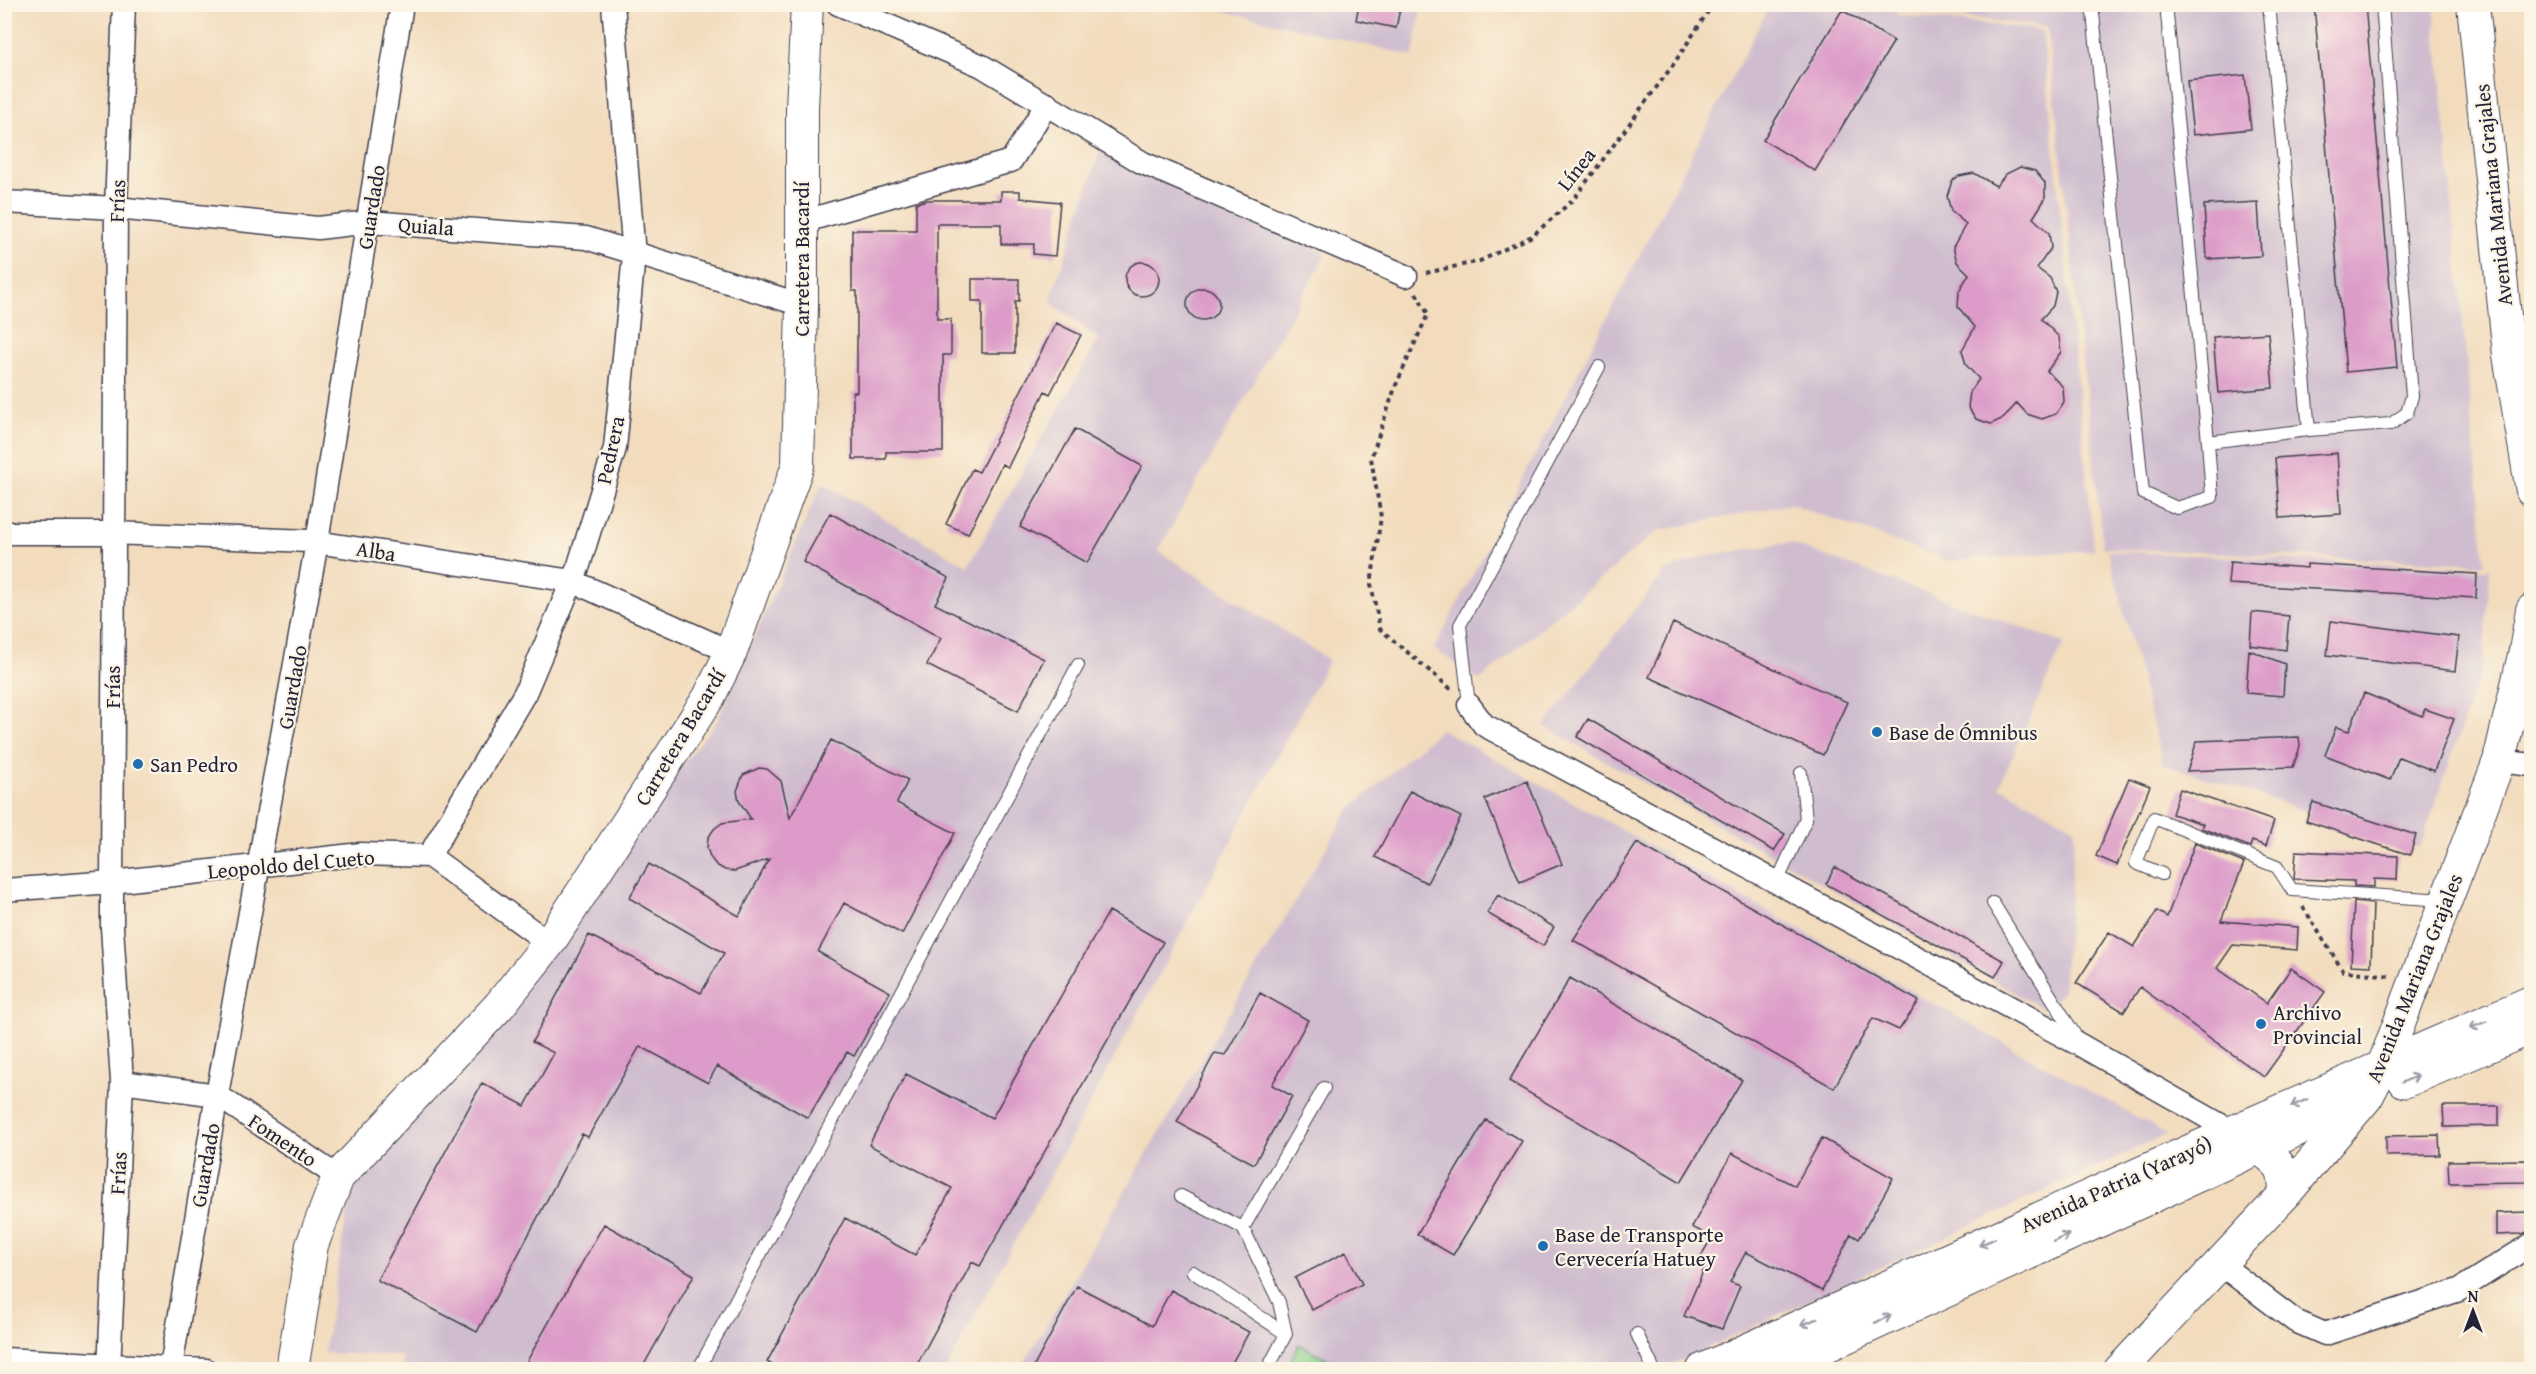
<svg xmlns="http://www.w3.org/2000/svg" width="2536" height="1374" font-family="'Gentium Book Plus',serif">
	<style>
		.industrial { fill: #cfbdcf }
		.green { fill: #86cf8b; stroke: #547863; stroke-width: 1.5 }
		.building { fill: #dc9bc8 }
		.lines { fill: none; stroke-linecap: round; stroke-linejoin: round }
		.lane-casing { stroke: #413e4e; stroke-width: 14 }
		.street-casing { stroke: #413e4e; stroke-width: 25 }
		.secondary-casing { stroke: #413e4e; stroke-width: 34 }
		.primary-casing { stroke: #413e4e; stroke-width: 35 }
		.path { stroke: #413e4e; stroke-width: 4; stroke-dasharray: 4.5 4.5; stroke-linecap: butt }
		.lane { stroke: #fff; stroke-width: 12 }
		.street { stroke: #fff; stroke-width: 22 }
		.secondary { stroke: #fff; stroke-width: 32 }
		.primary { stroke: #fff; stroke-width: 33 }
		.oneway { stroke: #9c9ca7 }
		.poi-dot { fill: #1f6fb2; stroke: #fcf5e5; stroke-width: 2 }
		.labels { text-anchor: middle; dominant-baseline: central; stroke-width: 4.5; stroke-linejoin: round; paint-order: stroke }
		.street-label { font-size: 21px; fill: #22223b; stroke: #fcf5e5 }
		.poi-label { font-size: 21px; fill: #22223b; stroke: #fcf5e5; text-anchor: start }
	</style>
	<rect width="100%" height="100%" fill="#fcf5e5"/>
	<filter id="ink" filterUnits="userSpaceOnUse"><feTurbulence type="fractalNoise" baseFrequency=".0167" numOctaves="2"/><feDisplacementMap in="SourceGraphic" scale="12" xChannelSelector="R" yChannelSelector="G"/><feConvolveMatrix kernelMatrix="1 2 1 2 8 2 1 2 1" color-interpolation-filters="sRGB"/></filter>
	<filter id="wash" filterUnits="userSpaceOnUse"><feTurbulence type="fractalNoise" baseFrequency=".008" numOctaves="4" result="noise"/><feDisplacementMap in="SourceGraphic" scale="24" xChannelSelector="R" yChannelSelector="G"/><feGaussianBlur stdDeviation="1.35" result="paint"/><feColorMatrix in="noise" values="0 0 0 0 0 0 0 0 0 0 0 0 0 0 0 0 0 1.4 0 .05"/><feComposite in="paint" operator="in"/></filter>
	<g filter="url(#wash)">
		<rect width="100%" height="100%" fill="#f2dcbd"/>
		<!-- industrial -->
		<path class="industrial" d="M 1899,4 L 2434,5 L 2485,564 L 2103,548 L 2047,27 L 1899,10 Z
			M 1198,5 L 1422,5 L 1413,56 Z
			M 1770,5 L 1896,5 L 1897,15 L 2042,30 L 2094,550 L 1950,561 L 1791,504 L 1657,531 L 1480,680 L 1434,649 Z
			M 1103,142 L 1326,254 L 1158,551 L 1329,660 L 946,1369 L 403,1370 L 402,1356 L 324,1353 L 351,1189 L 717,721 L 822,483 L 968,566 L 1099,339 L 1050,302 Z
			M 1789,543 L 2064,643 L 1999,786 L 2075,828 L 2063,992 L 2045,1010 L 1544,726 L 1665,571 L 1704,556 Z
			M 2108,551 L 2490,569 L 2483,665 L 2420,848 L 2163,764 Z
			M 1441,729 L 2167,1134 L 1662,1369 L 1020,1370 L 1348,811 Z"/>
		<!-- green -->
		<path class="green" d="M 1299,1344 L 1346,1369 L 1286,1369 Z"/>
		<g id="blocks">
			<!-- building -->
			<path class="building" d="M 1359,4 L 1401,4 L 1396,28 L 1356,20 Z
				M 2314,4 L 2365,4 L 2397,367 L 2346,372 Z
				M 1842,10 L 1894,41 L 1815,171 L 1763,140 Z
				M 2245,75 L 2251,129 L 2193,135 L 2187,81 Z
				M 2020,167 L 2035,171 L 2045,183 L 2045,199 L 2033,218 L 2049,233 L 2051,248 L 2037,268 L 2050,278 L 2056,292 L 2053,306 L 2041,319 L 2059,337 L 2061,352 L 2047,371 L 2063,387 L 2064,402 L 2056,414 L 2042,419 L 2027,414 L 2017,403 L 2004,418 L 1991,424 L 1976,419 L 1968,407 L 1970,392 L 1979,379 L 1966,365 L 1962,350 L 1975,327 L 1958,307 L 1959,291 L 1969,274 L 1957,262 L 1953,247 L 1966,224 L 1951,211 L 1947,196 L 1952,181 L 1959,176 L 1974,173 L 1996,186 L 2006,174 Z
				M 1001,191 L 1020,191 L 1020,198 L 1060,202 L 1055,256 L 1033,254 L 1034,244 L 1001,244 L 1001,224 L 937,224 L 937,319 L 951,319 L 951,355 L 943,355 L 943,452 L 886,452 L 886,459 L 853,459 L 853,392 L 857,392 L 857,291 L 852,291 L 852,230 L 916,230 L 916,203 L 927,200 L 1001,200 Z
				M 2258,202 L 2261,256 L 2207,259 L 2204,205 Z
				M1125 279a17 17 0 1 1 34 0a17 17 0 1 1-34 0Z
				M 972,279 L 1019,279 L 1019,301 L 1015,301 L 1015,353 L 982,353 L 982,301 L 972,301 Z
				M1187 304a16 16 0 1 1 32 0a16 16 0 1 1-32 0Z
				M 1056,323 L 1081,335 L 1050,394 L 1045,391 L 1008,467 L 1002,464 L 968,534 L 946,524 L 972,469 L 979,472 Z
				M 2268,333 L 2273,388 L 2218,393 L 2213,337 Z
				M 1075,429 L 1142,466 L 1087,563 L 1020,527 Z
				M 2337,453 L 2341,514 L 2280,518 L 2275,458 Z
				M 830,513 L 949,578 L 935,604 L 1044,659 L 1018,711 L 927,665 L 941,638 L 803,562 Z
				M 2230,562 L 2307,568 L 2307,564 L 2477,574 L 2476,598 L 2228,584 Z
				M 2252,612 L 2289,616 L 2286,650 L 2250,645 Z
				M 2331,621 L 2459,637 L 2455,671 L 2327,655 Z
				M 1673,623 L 1847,702 L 1823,755 L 1649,677 Z
				M 2249,650 L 2285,664 L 2283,696 L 2246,693 Z
				M 2364,693 L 2422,716 L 2425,709 L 2454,719 L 2434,771 L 2399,757 L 2390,780 L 2325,755 L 2336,727 L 2349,731 Z
				M 1588,719 L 1785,834 L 1774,851 L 1577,737 Z
				M 2299,737 L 2300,747 L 2293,767 L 2187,771 L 2197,741 Z
				M 831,740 L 908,780 L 897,803 L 955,833 L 902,934 L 844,903 L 818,952 L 890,992 L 854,1056 L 847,1052 L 808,1118 L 717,1066 L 708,1083 L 640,1046 L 588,1137 L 582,1134 L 477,1332 L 377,1280 L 482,1083 L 525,1106 L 554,1053 L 532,1042 L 589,935 L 701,993 L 724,953 L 629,898 L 649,864 L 739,916 L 769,859 L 735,871 L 725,870 L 716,865 L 710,857 L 707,848 L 708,838 L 714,829 L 722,823 L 751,819 L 739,801 L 737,791 L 743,775 L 759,768 L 767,769 L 781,781 L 790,818 Z
				M 2129,778 L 2150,786 L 2117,865 L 2096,856 Z
				M 1527,781 L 1562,864 L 1520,882 L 1485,799 Z
				M 2180,789 L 2274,821 L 2266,846 L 2252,841 L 2250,847 L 2201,828 L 2203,824 L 2172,814 Z
				M 1410,791 L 1461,817 L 1427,883 L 1375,857 Z
				M 2313,802 L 2416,835 L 2410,855 L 2306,821 Z
				M 1637,843 L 1919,1001 L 1899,1030 L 1873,1018 L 1834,1088 L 1573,940 Z
				M 2195,843 L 2244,863 L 2221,921 L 2298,927 L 2297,950 L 2233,945 L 2217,968 L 2267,1003 L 2291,968 L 2325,992 L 2264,1077 L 2140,987 L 2124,1012 L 2076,983 L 2109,932 L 2134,947 L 2157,911 L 2167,917 Z
				M 2296,851 L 2398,856 L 2397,880 L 2374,879 L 2374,887 L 2354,886 L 2354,881 L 2294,879 Z
				M 1835,867 L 2004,961 L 1995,977 L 1826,884 Z
				M 1498,895 L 1554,927 L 1543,946 L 1487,913 Z
				M 2354,902 L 2373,904 L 2371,966 L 2351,965 Z
				M 1109,911 L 1163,942 L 980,1266 L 972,1262 L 914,1370 L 781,1370 L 767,1362 L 845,1218 L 915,1255 L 952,1188 L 869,1145 L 906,1074 L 992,1118 Z
				M 1570,978 L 1742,1080 L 1681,1182 L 1509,1081 Z
				M 1260,993 L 1308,1020 L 1272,1085 L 1292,1096 L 1254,1164 L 1177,1122 L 1215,1053 L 1225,1055 Z
				M 2443,1106 L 2499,1106 L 2499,1126 L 2444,1127 Z
				M 1486,1120 L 1522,1141 L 1453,1255 L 1417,1234 Z
				M 2439,1135 L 2440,1155 L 2386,1156 L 2386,1136 Z
				M 1822,1138 L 1893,1178 L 1859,1239 L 1851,1234 L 1822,1291 L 1746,1252 L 1730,1282 L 1740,1286 L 1722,1329 L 1684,1316 L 1708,1260 L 1701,1256 L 1712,1237 L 1692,1227 L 1732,1153 L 1795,1186 Z
				M 2532,1160 L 2532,1182 L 2449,1183 L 2448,1161 Z
				M 2530,1212 L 2530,1231 L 2522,1234 L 2496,1235 L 2496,1213 Z
				M 604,1224 L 694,1275 L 641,1370 L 522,1370 Z
				M 1346,1252 L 1362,1284 L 1312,1310 L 1295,1278 Z
				M 1077,1286 L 1152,1326 L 1171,1290 L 1249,1332 L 1228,1370 L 1032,1370 Z"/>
		</g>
	</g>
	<g filter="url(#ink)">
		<use href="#blocks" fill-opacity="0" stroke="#413e4e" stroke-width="1.5"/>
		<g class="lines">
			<defs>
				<path id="lane" d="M 2092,4 L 2143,493 L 2177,508 L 2212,497 L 2208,442
					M 2166,4 L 2208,442 L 2309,430
					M 2269,4 L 2309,430 L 2391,424 L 2407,413 L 2412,396 L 2382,4
					M 1469,705 L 1460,625 L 1599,367
					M 2162,874 L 2136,863 L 2154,818 L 2277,867 L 2292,890 L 2445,900
					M 1777,882 L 1806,819 L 1801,773
					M 1993,903 L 2078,1040
					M 1181,1196 L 1243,1228 L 1279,1302 L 1286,1334
					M 1243,1228 L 1324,1088
					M 1193,1272 L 1286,1334 L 1267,1370
					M 1637,1334 L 1654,1370
					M 698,1370 L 1078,665"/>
				<path id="street" d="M 838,4 L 982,66 L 1143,163 L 1406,276
					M 4,202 L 116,208 L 318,228 L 369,222 L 586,238 L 802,305
					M 802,222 L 1011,161 L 1047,104
					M 2509,355 L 2532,355
					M 4,533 L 113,533 L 309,541 L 572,581 L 731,652
					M 1469,705 L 1484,725 L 2082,1046 L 2233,1132
					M 2499,761 L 2532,765
					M 429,856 L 525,693 L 579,565 L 615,448 L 634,255 L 613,4
					M 4,890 L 112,882 L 361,854 L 429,856 L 549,943
					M 122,1082 L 217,1095 L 338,1177
					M 2219,1263 L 2295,1321 L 2325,1334 L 2459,1290 L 2532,1244
					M 4,1359 L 206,1370
					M 171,1367 L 217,1095 L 317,542 L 402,4
					M 109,1370 L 122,1082 L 112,927 L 112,882 L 116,208 L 124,4"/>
				<path id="secondary" d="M 2473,4 L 2509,355 L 2532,491
					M 2258,1147 C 2280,1164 2285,1166 2285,1194
					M 292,1370 L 312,1245 L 338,1177 L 499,1006 L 549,943 L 709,697 L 731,652 L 798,465 L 802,305 L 802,108 L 807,4
					M 2120,1370 L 2285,1194 L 2367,1097 L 2383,1066 L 2499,761 L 2525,651 L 2532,610"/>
				<path id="primary" d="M 2405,1081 L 2532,1027
					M 1703,1370 L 2233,1132 L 2532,1002
					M 1773,1370 L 2355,1103"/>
			</defs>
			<!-- lane casing -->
			<use href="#lane" class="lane-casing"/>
			<!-- street casing -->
			<use href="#street" class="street-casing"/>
			<!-- secondary casing -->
			<use href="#secondary" class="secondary-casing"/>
			<!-- primary casing -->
			<use href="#primary" class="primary-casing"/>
			<!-- path -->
			<path class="path" d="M 1426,273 L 1480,261 L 1532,236 L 1573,200 L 1673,65 L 1713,4
				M 1416,293 L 1428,314 L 1396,385 L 1371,458 L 1381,517 L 1371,584 L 1380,629 L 1451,689
				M 2303,907 L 2343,971 L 2392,976"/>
			<!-- lane -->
			<use href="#lane" class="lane"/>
			<!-- street -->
			<use href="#street" class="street"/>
			<!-- secondary -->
			<use href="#secondary" class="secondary"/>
			<!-- primary -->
			<use href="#primary" class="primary"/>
		</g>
		<!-- one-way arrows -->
		<defs><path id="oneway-shaft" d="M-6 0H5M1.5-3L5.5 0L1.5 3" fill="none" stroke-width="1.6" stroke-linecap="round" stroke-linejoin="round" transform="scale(1.5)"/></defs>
		<g class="oneway">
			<use href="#oneway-shaft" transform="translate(2478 1025) rotate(157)"/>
			<use href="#oneway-shaft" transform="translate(2410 1079) rotate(-23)"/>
			<use href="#oneway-shaft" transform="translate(2299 1103) rotate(156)"/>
			<use href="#oneway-shaft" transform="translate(2061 1238) rotate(-25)"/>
			<use href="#oneway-shaft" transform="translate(1987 1242) rotate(156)"/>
			<use href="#oneway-shaft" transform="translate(1883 1319) rotate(-25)"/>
			<use href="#oneway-shaft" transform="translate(1809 1322) rotate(156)"/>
		</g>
	</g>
	<!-- markers -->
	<g class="poi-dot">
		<circle cx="1877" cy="732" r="6"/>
		<circle cx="138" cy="764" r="6"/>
		<circle cx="2261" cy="1024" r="6"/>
		<circle cx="1543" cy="1246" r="6"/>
	</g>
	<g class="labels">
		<!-- street labels -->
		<g class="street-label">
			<text transform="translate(1576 169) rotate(-52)">Línea</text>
			<text transform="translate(2493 195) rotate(-96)">Avenida Mariana Grajales</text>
			<text transform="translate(117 201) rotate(-88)">Frías</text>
			<text transform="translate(371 207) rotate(-81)">Guardado</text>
			<text transform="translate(426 226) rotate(4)">Quiala</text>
			<text transform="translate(801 259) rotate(-90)">Carretera Bacardí</text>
			<text transform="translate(610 450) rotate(-78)">Pedrera</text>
			<text transform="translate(376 551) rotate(9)">Alba</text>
			<text transform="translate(112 687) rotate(-90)">Frías</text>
			<text transform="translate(292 687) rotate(-80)">Guardado</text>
			<text transform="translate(680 737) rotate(-59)">Carretera Bacardí</text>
			<text transform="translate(291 864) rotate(-5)">Leopoldo del Cueto</text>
			<text transform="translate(2414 978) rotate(-68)">Avenida Mariana Grajales</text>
			<text transform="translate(283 1140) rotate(34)">Fomento</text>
			<text transform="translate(205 1165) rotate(-80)">Guardado</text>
			<text transform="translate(118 1173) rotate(-87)">Frías</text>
			<text transform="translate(2116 1184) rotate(-24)">Avenida Patria (Yarayó)</text>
		</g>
		<!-- poi labels -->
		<g class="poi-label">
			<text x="1889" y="732">Base de Ómnibus</text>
			<text x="150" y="764">San Pedro</text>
			<text x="2273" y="1012">Archivo<tspan x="2273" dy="24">Provincial</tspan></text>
			<text x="1555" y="1234">Base de Transporte<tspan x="1555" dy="24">Cervecería Hatuey</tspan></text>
		</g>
	</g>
	<!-- margin -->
	<rect width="2536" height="1374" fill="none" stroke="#fcf5e5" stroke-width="24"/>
	<!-- north arrow -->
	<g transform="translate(2473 1311)" stroke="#fcf5e5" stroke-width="4.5" paint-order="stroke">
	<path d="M0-4.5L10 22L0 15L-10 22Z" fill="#22223b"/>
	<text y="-9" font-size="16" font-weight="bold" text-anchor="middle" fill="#22223b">N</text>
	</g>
</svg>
